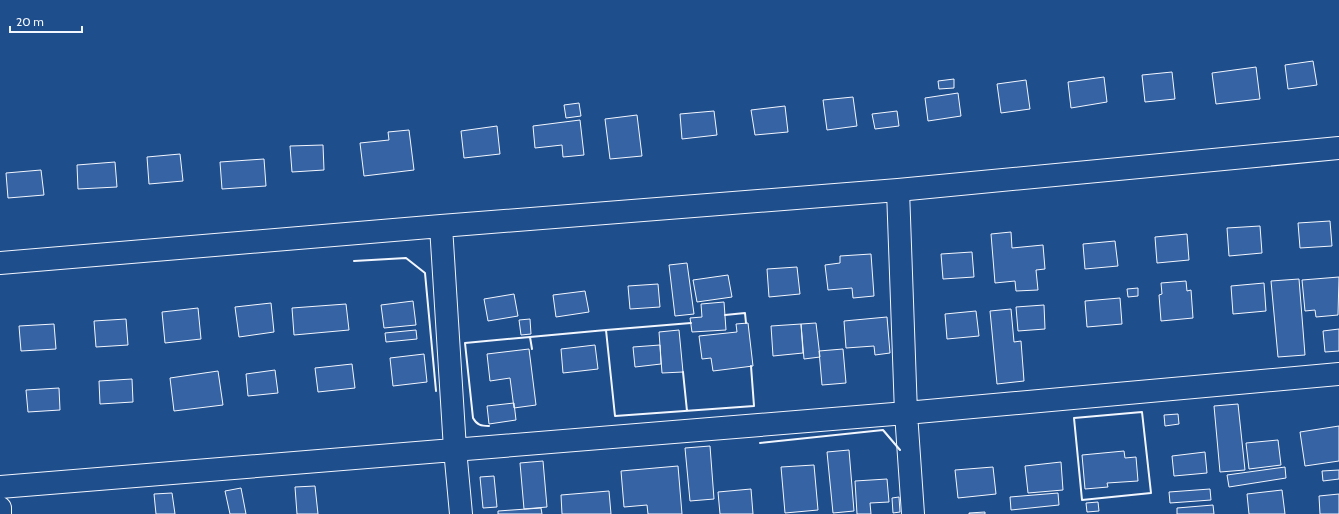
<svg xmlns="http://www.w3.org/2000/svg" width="1339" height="514" viewBox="0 0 1339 514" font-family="Cabin,sans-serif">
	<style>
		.building { fill: #3563a3; stroke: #f2f6ff }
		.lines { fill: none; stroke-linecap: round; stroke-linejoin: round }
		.minor-casing { stroke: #f2f6ff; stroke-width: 24 }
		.minor { stroke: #1f4e8c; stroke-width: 22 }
		.wall { stroke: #f2f6ff; stroke-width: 2 }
	</style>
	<rect width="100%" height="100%" fill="#1f4e8c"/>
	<!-- building -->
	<path class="building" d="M1313 61 1317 85 1288 89 1285 65Z
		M1256 67 1260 99 1216 104 1212 73Z
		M1172 72 1175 99 1145 102 1142 75Z
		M1104 77 1107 102 1071 108 1068 82Z
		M954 79V88L939 89 938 81Z
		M1026 80 1030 109 1001 113 997 84Z
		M958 93 961 116 928 121 925 98Z
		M853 97 857 126 827 130 823 100Z
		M579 103 581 116 566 118 564 105Z
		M785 106 788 132 755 135 751 110Z
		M714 111 717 135 682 139 680 114Z
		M897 111 899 126 875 129 872 114Z
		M637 115 642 156 610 159 605 119Z
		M580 120 584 155 563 157 562 145 535 148 533 126Z
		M497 126 500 154 464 158 461 131Z
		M409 130 414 170 364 176 360 143 389 140 388 132Z
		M323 145 324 170 292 172 290 146Z
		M180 154 183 181 149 184 147 157Z
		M264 159 266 186 222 189 220 162Z
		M115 162 117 187 78 189 77 165Z
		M41 170 44 195 8 198 6 173Z
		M1330 221 1332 246 1300 248 1298 223Z
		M1260 226 1262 253 1229 256 1227 228Z
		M1011 232 1012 248 1043 245 1045 269 1036 270 1038 290 1016 291 1015 281 995 283 991 234Z
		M1187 234 1189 260 1157 263 1155 237Z
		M1115 241 1118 266 1085 269 1083 244Z
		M972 252 974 277 943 279 941 254Z
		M871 254 874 296 853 298 852 288 828 290 825 265 840 263V256Z
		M687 263 694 314 675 316 669 265Z
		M797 267 800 294 769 297 767 269Z
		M728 275 732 297 697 302 693 280Z
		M1339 277 1338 315 1316 317 1315 310 1305 311 1302 280Z
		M1299 279 1305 355 1278 357 1271 281Z
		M1186 281 1187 291 1191 290 1193 318 1161 321 1159 295 1162 294 1161 283Z
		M1264 283 1266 311 1233 314 1231 286Z
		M658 284 660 307 630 309 628 286Z
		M1138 288V296L1128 297 1127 289Z
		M585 291 589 312 556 317 553 295Z
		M514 294 518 316 488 321 484 299Z
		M1120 298 1122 324 1087 327 1085 301Z
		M413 301 416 325 384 328 381 305Z
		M724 302 726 330 692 332 690 318 702 317 701 304Z
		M271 303 274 332 239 337 235 307Z
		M346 304 349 330 294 335 292 308Z
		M1044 305 1045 329 1018 331 1016 307Z
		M198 308 201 339 165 343 162 312Z
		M1011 309 1014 342 1021 341 1024 381 997 384 990 311Z
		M976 311 979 336 947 339 945 314Z
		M887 317 890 353 875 355 874 346 846 348 844 321Z
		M126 319 128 345 96 347 94 321Z
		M530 319 531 334 521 335 519 320Z
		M748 323 753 366 713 371 711 358 702 359 699 336 737 332 736 324Z
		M816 323 820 357 804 359 801 324Z
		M54 324 56 349 21 351 19 326Z
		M801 324 803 353 773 356 771 326Z
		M1339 329V351L1325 352 1323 331Z
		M416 330 417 339 386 342 385 333Z
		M679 330 683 372 662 373 659 332Z
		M595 345 598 369 563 373 561 349Z
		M660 345 661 364 635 367 633 347Z
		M529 349 536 405 514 408 510 378 490 381 487 354Z
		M843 349 846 383 822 385 819 351Z
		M424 354 427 382 393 386 390 358Z
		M352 364 355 388 318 392 315 368Z
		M275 370 278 393 248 396 246 374Z
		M218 371 223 405 174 411 170 378Z
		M132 379 133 402 100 404 99 381Z
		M59 388 60 410 28 412 26 390Z
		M514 403 516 420 489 424 487 406Z
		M1238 404 1245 470 1220 472 1214 406Z
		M1178 414 1179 424 1165 426 1164 415Z
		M1339 426V461L1305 466 1300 432Z
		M1278 440 1281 465 1249 469 1246 443Z
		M710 446 714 499 690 501 685 448Z
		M849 450 854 511 833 513 827 452Z
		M1124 451 1125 458 1136 457 1138 481 1107 483 1108 487 1085 489 1082 455Z
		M1205 452 1207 473 1174 476 1172 456Z
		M543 461 547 507 524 509 520 463Z
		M1061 462 1063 490 1028 493 1025 466Z
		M814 465 818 510 785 513 781 467Z
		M678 466 682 514H648L647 505 624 507 621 471Z
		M993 467 996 494 958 498 955 470Z
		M1285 467 1286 478 1229 487 1227 475Z
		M1339 470V479L1323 481 1322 471Z
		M494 476 497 507 483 508 480 477Z
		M887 479 889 502 870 503 871 514H857L855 481Z
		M315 486 318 514H297L295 487Z
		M241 488 246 514H230L225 491Z
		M751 489 753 514H720L718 492Z
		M1210 489 1211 500 1170 503 1169 492Z
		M1282 490 1285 514H1249L1247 494Z
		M609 491 611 514H562L561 495Z
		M172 493 175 514H156L154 494Z
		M1058 493 1059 505 1011 510 1010 497Z
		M1339 494V514H1320L1319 496Z
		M899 497 900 512 893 513 892 498Z
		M1098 502 1099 511 1087 512 1086 503Z
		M1213 505 1214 514H1177V508Z
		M541 508 542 514H498V511Z
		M985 512V514H969V513Z"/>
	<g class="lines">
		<defs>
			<path id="minor" d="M898 190 906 413 913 514
				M441 226 455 449 461 514
				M0 263 441 226 898 190 1339 148
				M0 487 906 413 1339 374
				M0 508V514"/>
		</defs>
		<!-- minor casing -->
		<use href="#minor" class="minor-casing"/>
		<!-- minor -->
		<use href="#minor" class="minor"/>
		<!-- wall -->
		<path class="wall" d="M354 261 406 258 425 273 436 391
			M725 315 745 313 746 323
			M691 323 606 330 615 416 754 406 751 366
			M530 337 606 330
			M683 372 687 411
			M1142 412 1151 493 1082 500 1074 418Z
			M489 426C481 426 477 425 473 418L465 343 530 337 532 349
			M760 443 883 430 900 450"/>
	</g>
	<!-- scale -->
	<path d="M10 26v6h72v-6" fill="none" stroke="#f2f6ff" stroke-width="2"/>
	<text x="16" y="26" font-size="12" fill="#f2f6ff" stroke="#1f4e8c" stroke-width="3" paint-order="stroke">20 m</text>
</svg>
